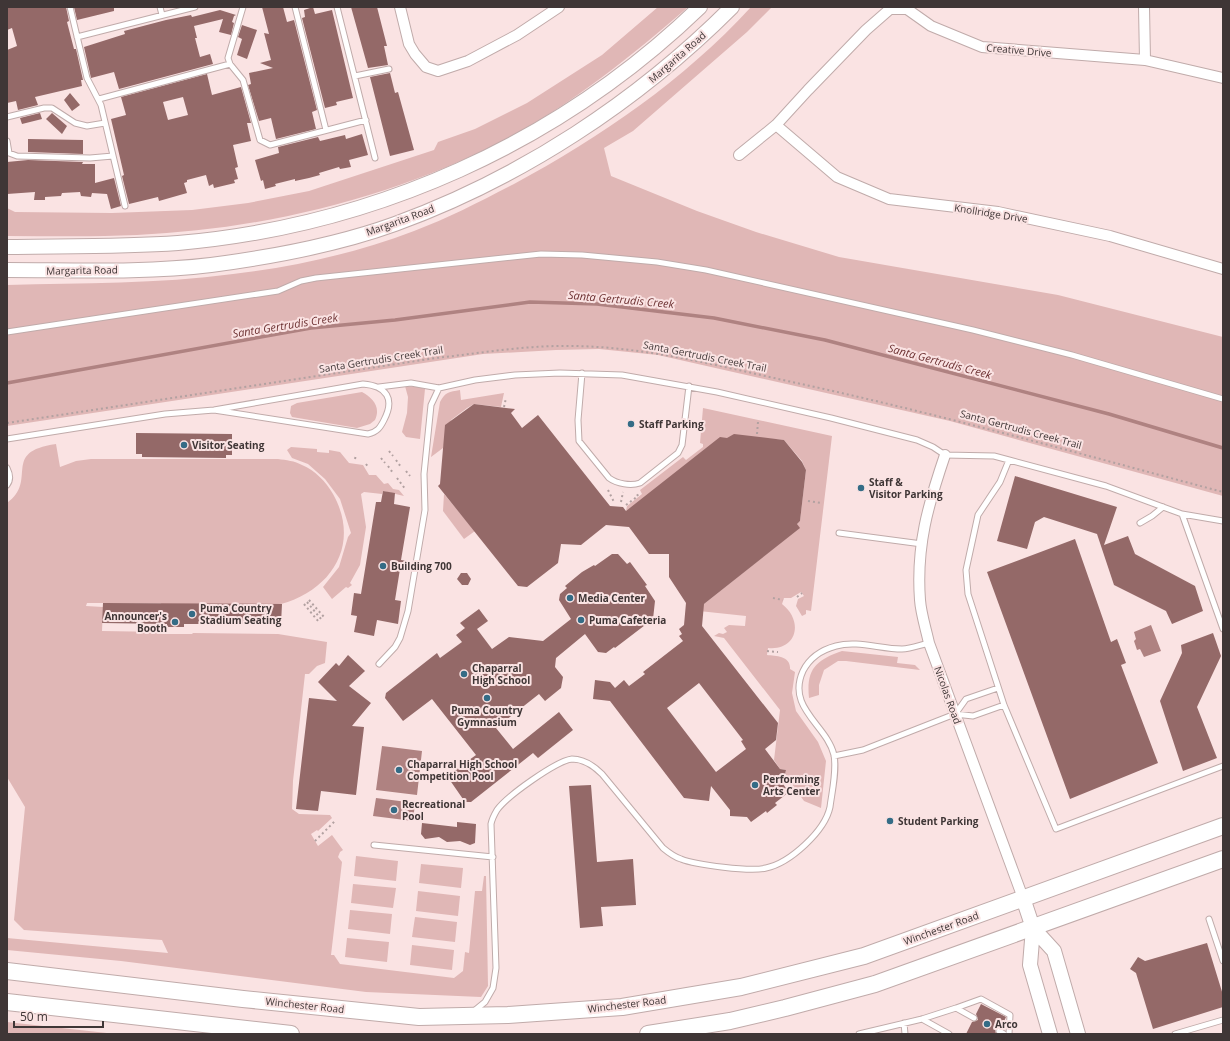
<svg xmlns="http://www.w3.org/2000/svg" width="1230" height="1041" viewBox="0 0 1230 1041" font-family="'Open Sans',sans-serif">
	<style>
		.green { fill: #e0b7b6 }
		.water { fill: #af8281 }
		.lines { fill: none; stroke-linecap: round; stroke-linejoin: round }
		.stream { stroke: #af8281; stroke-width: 3.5 }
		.building { fill: #946968; fill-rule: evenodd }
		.service-casing { stroke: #c0abaa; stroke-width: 7 }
		.minor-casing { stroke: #c0abaa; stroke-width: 12 }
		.secondary-casing { stroke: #c0abaa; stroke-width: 16 }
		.primary-casing { stroke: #c0abaa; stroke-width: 18 }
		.path { stroke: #b2a1a1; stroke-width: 2; stroke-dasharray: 2 3; stroke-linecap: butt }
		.service { stroke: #fff; stroke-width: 5 }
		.minor { stroke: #fff; stroke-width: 10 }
		.secondary { stroke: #fff; stroke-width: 14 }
		.primary { stroke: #fff; stroke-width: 16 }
		.poi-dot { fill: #346c86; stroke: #fae3e3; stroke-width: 1.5 }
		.labels { text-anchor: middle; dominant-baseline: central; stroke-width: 4; stroke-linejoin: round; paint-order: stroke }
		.street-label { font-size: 10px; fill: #3f3636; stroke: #fae3e3 }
		.poi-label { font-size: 10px; font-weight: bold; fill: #3f3636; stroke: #fae3e3; text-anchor: start }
		.water-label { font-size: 11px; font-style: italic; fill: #6c3031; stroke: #fae3e3 }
	</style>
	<rect width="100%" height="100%" fill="#fae3e3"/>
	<!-- green -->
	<path class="green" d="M658 7H688C633 55 572 104 508 138 394 198 265 229 137 235 94 237 50 236 7 236V208L15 212 112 213 192 210 248 203 309 191 434 150 438 142 475 129 527 103 602 55Z
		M751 7H772L747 32 633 131 604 148 611 176 697 211 756 232 839 257 1058 295 1223 337V496L950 421 658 355 599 349 556 350 483 354 7 426V285C83 283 158 284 233 274 294 267 356 253 414 231 449 218 481 201 514 184 601 137 684 80 751 7Z
		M405 386 419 387 425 389 420 439 406 437 402 432 407 413 408 397Z
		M460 390 461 400 504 393 501 407 474 404 467 408 451 420 443 448 431 457 440 402C445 392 449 392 460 390Z
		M362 392C373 398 381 407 375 420L370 424 357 428 292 417 290 413 291 406 297 403Z
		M703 408 832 436 811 611 806 610V614L802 616 796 606 798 599 804 596 801 592 791 598H784L782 604C804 621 797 651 768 648L767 655C776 656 791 656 790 669L795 672 792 693 796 711 818 742 826 761 821 808 804 801 785 775 786 770 780 769 774 760 780 710 724 638 714 636 719 633 723 634 727 632 724 628 729 625 745 626 746 616 699 611V608L799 528 797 524 800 521 806 470 802 461 784 440 760 438 626 511 627 506 642 494 640 490 683 457 686 460 703 447V444L700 443Z
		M56 444 60 467 76 461 91 459H278C286 460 295 461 302 465 315 470 326 482 333 494 361 544 332 590 281 604L162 608 161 603H87L86 606 103 607 102 631 162 632V634H192L193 633 278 634 327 642 325 663 317 666 309 674H305L293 781 292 809 299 814 330 815 332 818 318 831 317 830 311 834 318 846 332 835 343 850 340 852 338 857 342 862 331 955H334L340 964 454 978 463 971 465 952 469 953 475 891H482L484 876H486L488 986 481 997 366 992 121 961 7 950V938L168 953 162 940 24 930 14 920 25 807 7 777V503C39 480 0 452 56 444Z
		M291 447 317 449V452L329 453V450L340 452 349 463 363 465 369 475H376L384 484 388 483 393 489 399 490 404 496 383 491 382 494 364 492 361 494 366 527 360 565 350 583 352 585 348 588 346 587 332 599 323 587 339 567 348 537 351 533 340 499 325 479 308 464 292 458 287 450Z
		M444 494 475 531 464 539 443 511Z
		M842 651 898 657 897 663 915 665 920 670 846 661H838L824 670 819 685V695L809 698C806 669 816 660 842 651Z
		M356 856 398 861 396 881 354 876Z
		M421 864 463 868 461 888 419 883Z
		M353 884 396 888 393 908 351 903Z
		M418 891 460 896 458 916 416 911Z
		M350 910 392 914 390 934 348 929Z
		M415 917 457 922 455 942 412 937Z
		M347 938 389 942 387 962 345 957Z
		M412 945 454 950 452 970 410 965Z
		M7 1022 116 1034H7Z"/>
	<!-- water -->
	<path class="water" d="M1151 625 1161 651 1144 657 1140 649 1137 650 1134 641 1136 639 1134 632Z
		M382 746 422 751 417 795 376 790Z
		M376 798 415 803 413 821 373 816Z"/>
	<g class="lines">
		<!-- stream -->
		<path class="stream" d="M7 383 311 328 395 320 530 302 597 304 714 318 825 340 1109 414 1223 448"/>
	</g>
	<!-- building -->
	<path class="building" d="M7 7H66L69 21 67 22 74 49H76L83 80H81L82 86 35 97 38 105 18 110 16 101 7 103V50L17 46 12 28 7 30Z
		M74 7H114V11L77 20Z
		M262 7H283L287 22 294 20 317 110 312 112 316 129 276 139 271 118 259 121 248 85 251 84 249 73 273 68 260 63 271 60 264 33 269 34Z
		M313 7 315 14 332 10 353 98 336 102 337 105 325 108 302 18 305 17 304 10Z
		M351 7H377L387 46H384L388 65 368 68Z
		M220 10 236 15 234 16 232 22 234 23 231 35 219 32 223 19 194 26 197 38H195L200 57 210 54 213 64 119 89 114 72 91 78 84 47 125 34 124 31 166 20 191 15 192 17Z
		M242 25 257 30 247 59 237 55 242 39 238 37Z
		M390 73 395 93 398 92 414 150 390 156 370 77Z
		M207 74 212 95 241 87 251 123H247L251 141 233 145 238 167 235 168 238 179 234 180 235 183 214 188 213 184 209 186 206 175 187 180V182L184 183 187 193 159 201 158 197 129 204 122 176 124 175 111 119 126 115 121 97ZM183 97 188 115 168 120 163 102Z
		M70 93 80 105 72 111 64 100Z
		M40 113 42 119 22 124 20 118Z
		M52 113 67 126 62 134 46 119Z
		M362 134 368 155 349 160 351 167 340 169 339 167 319 173 320 175 309 178 295 181V179L275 184 276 186 265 189 263 180 261 181 255 160 279 153 278 147 318 137 320 141 345 135 346 139Z
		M28 139 83 140V154L28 152Z
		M28 160 83 162 82 164H95V183L114 178 121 206 111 209 107 194 92 193 91 197 81 196 80 192 62 193 61 196 45 197V200H34L35 192 7 194V162Z
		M474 404 515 409 511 413 522 428 538 415 610 506 623 507 626 511 720 437 727 438 734 434 784 440 802 462 806 470 800 521 797 524 800 528 704 604 702 626 778 723 776 740 765 749 780 769 786 770 783 784 789 792 775 803 777 805 767 813 766 811 751 822 747 817 730 816V810L711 786 709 801 684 798 610 701 593 699 595 680 610 682 615 688 624 680 629 686 645 674 643 672 683 641 679 636 682 634 679 629 684 625 686 603 669 577V554H649L629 527 606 525 581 545 561 544 558 563 527 587 518 586 438 486 440 484 445 425ZM699 683 743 740 741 741 746 749 716 772 667 708Z
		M136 433 232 434V455H226V458L142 457V454H136Z
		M1015 476 1117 507 1104 545 1128 536 1135 554 1195 586 1203 611 1172 624 1166 611 1114 585 1097 534 1044 517 1035 522 1027 549 997 541Z
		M383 491 395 493 394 504 410 507 401 560 408 561 406 570 400 569 395 600 401 601 398 624 377 620 374 636 354 632 357 616 351 615 354 593 361 594 376 502H381Z
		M1075 539 1111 642 1117 639 1126 663 1121 665 1158 763 1070 799 987 572Z
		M612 554H618L627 564 630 562 647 585 645 586 655 601 653 619 615 648 614 647 606 653 598 652 585 634 556 658 555 667 563 677 561 688 545 701 539 694 496 728 513 749 559 712 573 730 538 758 533 753 471 802H465L447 776 476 755 432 699 403 721 385 698 386 693 437 653 440 658 462 642 456 635 465 628 460 623 479 609 488 621 477 629 492 649 509 637 543 641 571 619 559 600 560 594 567 588 565 586 582 572 594 565 595 566Z
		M461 573H467L471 579 468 585H462L457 579Z
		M103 603 282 604 281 624H184V627H167V624L102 623Z
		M1213 633 1221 656 1197 707 1217 758 1183 771 1160 701 1182 653 1181 645Z
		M348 655 365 671 349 686 371 703 352 726 364 727 356 795 321 791 318 811 296 809 309 698 337 701 318 682 336 663 339 666Z
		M591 785 597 862 633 859 636 905 601 907 603 926 580 928 569 786Z
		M457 822 476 824 475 843 470 845 460 841 447 842 439 837 425 839 421 834 422 823 457 827Z
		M1207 943 1223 995V1007L1153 1029 1136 973 1130 969 1138 957 1145 961Z
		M981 1004 1006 1017 1001 1028 995 1029 996 1034H966L972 1022 978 1020 976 1014Z"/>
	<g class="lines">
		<defs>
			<path id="service" d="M70 7 87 78 101 105 125 206
				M160 7 162 15
				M243 7 228 58 230 64 243 80 260 140 270 145 366 120
				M295 7 326 130
				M337 7 375 158
				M77 37 195 7
				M355 76 389 69
				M99 99 230 64
				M7 117 44 108H52L75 123 87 126 105 123
				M7 141 9 153 17 156 90 158 113 156
				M7 332 278 291 301 281 316 278 541 254 582 255 657 262 706 270 973 330 1072 355 1223 399
				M582 373 578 420 579 441 609 478C617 484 631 486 640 483L678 453 682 445 689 386
				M379 387 411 383 439 388 475 380 515 375 560 373 622 375 717 392 831 418 917 440 933 447 945 455 994 456 1009 460
				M7 439 165 414 214 410 363 384C387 386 395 399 384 420 380 428 377 432 368 434L214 410
				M7 468C10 474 11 480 7 485
				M1182 514 1223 521
				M1140 523 1152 516 1163 507
				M839 533 922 544
				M1223 629 1182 514 1106 486 1009 460 1000 482 978 515 966 570 968 594 1004 705 1056 829 1223 766
				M379 664 395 647 400 638 408 611 425 510 424 474 431 405 439 388
				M956 713 966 699 998 688
				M834 756 863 750 955 714 973 716 1004 705
				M374 845 493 857
				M1209 919 1223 961
				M956 1008 981 999 1010 1015 1009 1034
				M474 1011 485 1002 493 988 496 968 491 824C492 819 494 815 497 810 507 796 556 761 572 759 584 759 594 766 602 774L663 848C669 853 674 857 681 859 696 865 751 872 766 868 790 863 825 831 830 807 832 791 837 771 834 755 827 725 786 708 803 671 810 657 821 650 836 646 857 640 880 649 902 649 911 649 920 645 929 643
				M922 1019 949 1034
				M904 1023 905 1034
				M999 1031 1004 1034
				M859 1034 922 1019 956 1008 974 1018
				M1175 1034 1223 1020"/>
			<path id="minor" d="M400 7 409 44 415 54 426 67 438 71 468 61 517 35 559 7
				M1144 7 1145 60
				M776 125 837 177 889 199 998 212 1110 236 1223 269
				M739 155 776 125 808 90 866 30 890 9H907L931 26 982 47 1145 60 1223 78
				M945 455C928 505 916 546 920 600 921 614 926 629 929 643L1023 898"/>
			<path id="secondary" d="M7 247C64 246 121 247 178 243 374 226 558 144 700 7
				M7 270C75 270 144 273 211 265 272 257 337 245 395 224 521 178 637 102 732 7
				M1023 898 1033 928 1030 965 1050 1034
				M1033 928 1054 951 1078 1034"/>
			<path id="primary" d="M7 971 243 999 419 1017 508 1015 622 1007 741 987 864 956 1223 826
				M7 1002 291 1034
				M648 1034 730 1021 785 1008 875 984 1223 859"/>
		</defs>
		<!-- service casing -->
		<use href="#service" class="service-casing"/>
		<!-- minor casing -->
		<use href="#minor" class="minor-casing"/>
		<!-- secondary casing -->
		<use href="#secondary" class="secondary-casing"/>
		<!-- primary casing -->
		<use href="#primary" class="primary-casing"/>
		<!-- path -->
		<path class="path" d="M504 407 506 398
			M7 423 436 358C481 353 527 345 573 346 648 347 719 366 792 382 937 413 1080 454 1223 492
			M757 434 758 422
			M389 451 393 456
			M381 458 385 463
			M355 459 356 455
			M396 460 401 467
			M366 464 369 468
			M388 466 393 473
			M406 471 410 476
			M397 478 406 490
			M608 490 614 502
			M808 501 821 503
			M621 502 623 492
			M626 505 638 496 637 494
			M797 597 802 593
			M773 598 783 600
			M309 600 324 617
			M307 602 321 619
			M304 604 318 621
			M767 651 778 652
			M315 841 335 821"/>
		<!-- service -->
		<use href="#service" class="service"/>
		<!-- minor -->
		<use href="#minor" class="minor"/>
		<!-- secondary -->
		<use href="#secondary" class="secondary"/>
		<!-- primary -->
		<use href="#primary" class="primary"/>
	</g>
	<!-- markers -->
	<g class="poi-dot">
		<circle cx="631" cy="424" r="4"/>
		<circle cx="184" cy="445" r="4"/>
		<circle cx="861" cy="488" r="4"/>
		<circle cx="383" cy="566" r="4"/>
		<circle cx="570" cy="598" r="4"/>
		<circle cx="192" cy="614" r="4"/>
		<circle cx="581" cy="620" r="4"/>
		<circle cx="175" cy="622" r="4"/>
		<circle cx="464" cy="674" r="4"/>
		<circle cx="487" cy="698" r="4"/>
		<circle cx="399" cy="770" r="4"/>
		<circle cx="755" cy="785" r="4"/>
		<circle cx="394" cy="810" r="4"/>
		<circle cx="890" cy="821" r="4"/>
		<circle cx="987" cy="1024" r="4"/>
	</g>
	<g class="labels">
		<!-- street labels -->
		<g class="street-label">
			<text transform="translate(1019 50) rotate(5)">Creative Drive</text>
			<text transform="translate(677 57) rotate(-41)">Margarita Road</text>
			<text transform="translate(991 213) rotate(9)">Knollridge Drive</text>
			<text transform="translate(400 220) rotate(-20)">Margarita Road</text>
			<text transform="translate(82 270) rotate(-1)">Margarita Road</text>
			<text transform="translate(705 356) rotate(11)">Santa Gertrudis Creek Trail</text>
			<text transform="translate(381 359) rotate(-9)">Santa Gertrudis Creek Trail</text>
			<text transform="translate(1021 429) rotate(15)">Santa Gertrudis Creek Trail</text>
			<text transform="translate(948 695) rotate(70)">Nicolas Road</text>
			<text transform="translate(941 928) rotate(-20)">Winchester Road</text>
			<text transform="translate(627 1004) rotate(-7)">Winchester Road</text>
			<text transform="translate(305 1005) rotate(6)">Winchester Road</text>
		</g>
		<!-- poi labels -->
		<g class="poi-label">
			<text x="639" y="424">Staff Parking</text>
			<text x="192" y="445">Visitor Seating</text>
			<text x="869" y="482">Staff &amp;<tspan x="869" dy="12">Visitor Parking</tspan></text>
			<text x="391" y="566">Building 700</text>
			<text x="578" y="598">Media Center</text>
			<text x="200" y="608">Puma Country<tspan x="200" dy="12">Stadium Seating</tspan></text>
			<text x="167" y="616" text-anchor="end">Announcer's<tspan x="167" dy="12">Booth</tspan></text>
			<text x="589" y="620">Puma Cafeteria</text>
			<text x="472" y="668">Chaparral<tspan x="472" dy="12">High School</tspan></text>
			<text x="487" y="710" text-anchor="middle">Puma Country<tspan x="487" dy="12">Gymnasium</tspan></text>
			<text x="407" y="764">Chaparral High School<tspan x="407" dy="12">Competition Pool</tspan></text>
			<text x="763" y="779">Performing<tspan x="763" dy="12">Arts Center</tspan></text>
			<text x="402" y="804">Recreational<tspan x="402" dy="12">Pool</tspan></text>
			<text x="898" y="821">Student Parking</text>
			<text x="995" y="1024">Arco</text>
		</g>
		<!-- water labels -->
		<g class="water-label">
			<text transform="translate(621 299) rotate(5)">Santa Gertrudis Creek</text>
			<text transform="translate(285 325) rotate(-9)">Santa Gertrudis Creek</text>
			<text transform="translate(940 361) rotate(15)">Santa Gertrudis Creek</text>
		</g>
	</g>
	<!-- border -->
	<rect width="1230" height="1041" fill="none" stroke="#3f3636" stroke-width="16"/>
	<!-- scale -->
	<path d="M14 1021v6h89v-6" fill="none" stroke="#3f3636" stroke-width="2"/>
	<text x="20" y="1021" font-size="12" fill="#3f3636" stroke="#fae3e3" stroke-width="3" paint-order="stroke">50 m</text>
</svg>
